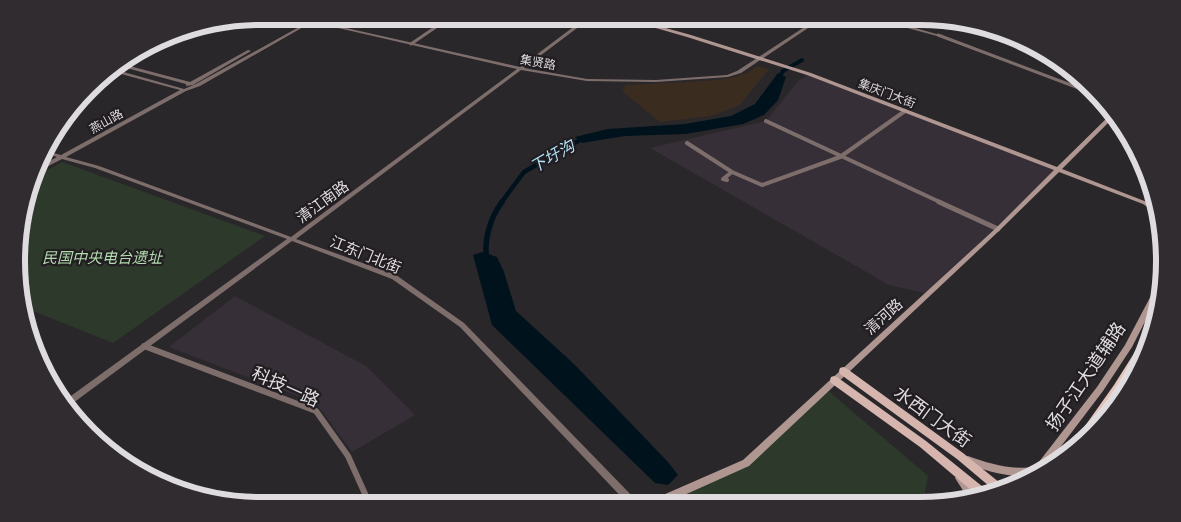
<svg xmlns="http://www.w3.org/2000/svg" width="1181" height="522" viewBox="0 0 1181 522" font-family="'Noto Serif','Noto Sans SC',serif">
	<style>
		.built { fill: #362f37 }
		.education { fill: #3b2c20 }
		.green { fill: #2c392b }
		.water { fill: #00121c }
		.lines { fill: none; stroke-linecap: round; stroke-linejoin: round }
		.canal-far2 { stroke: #00121c; stroke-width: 4 }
		.canal-far1 { stroke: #00121c; stroke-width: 4.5 }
		.canal { stroke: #00121c; stroke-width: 5.5 }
		.trunk-tunnel { stroke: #454246; stroke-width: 9; stroke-dasharray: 9 5; stroke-linecap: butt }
		.minor-far3 { stroke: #7e6e6b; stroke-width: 3 }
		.minor-far2 { stroke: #7e6e6b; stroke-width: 4 }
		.minor-far1 { stroke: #7e6e6b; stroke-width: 5 }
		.minor { stroke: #7e6e6b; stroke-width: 6 }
		.tertiary { fill: #7e6e6b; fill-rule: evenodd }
		.secondary { fill: #af9690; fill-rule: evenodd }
		.primary { fill: #d5b5ad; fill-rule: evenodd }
		.trunk { fill: #e6c3ba; fill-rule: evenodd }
		.labels { text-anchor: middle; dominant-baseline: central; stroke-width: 4.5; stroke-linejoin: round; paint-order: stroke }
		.far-street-label { font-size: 12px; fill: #dfdcdf; stroke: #211d21 }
		.street-label { font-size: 15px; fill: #dfdcdf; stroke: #211d21 }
		.park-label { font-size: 15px; font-style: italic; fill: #b1dbad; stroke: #211d21 }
		.water-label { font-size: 16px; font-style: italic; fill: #b1e3fa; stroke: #211d21 }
		.near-street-label { font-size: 18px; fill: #dfdcdf; stroke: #211d21 }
		.rim { fill: none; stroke: #dfdcdf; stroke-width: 6 }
	</style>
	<rect width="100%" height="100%" fill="#2a272b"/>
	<!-- built -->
	<path class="built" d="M809 74 1056 169 929 294 889 285 650 148 766 121 798 81Z
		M235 296 366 366 415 415 352 452 316 403 169 347Z"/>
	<!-- education -->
	<path class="education" d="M757 66 769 69 740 105 712 116 660 122 622 91 626 85 705 81 731 78 749 72Z"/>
	<!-- green -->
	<path class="green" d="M62 162 265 236 113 343 23 307 18 293 21 214 34 178Z
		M825 388 928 476 924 497 930 504H668L746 463Z"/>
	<!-- water -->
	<path class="water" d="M778 73 786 77 778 100 764 115 743 124 686 134 625 136 582 143 575 137 608 129 685 124 731 116 755 104Z
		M482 252 497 257 504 272 516 311 574 364 668 462 678 475 668 485 655 483 492 325 473 255Z"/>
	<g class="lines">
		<!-- canal-far2 -->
		<path class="canal-far2" d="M778 80 783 71 802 60"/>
		<!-- canal-far1 -->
		<path class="canal-far1" d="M501 203 524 172 585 137"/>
		<!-- canal -->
		<path class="canal" d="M487 259C483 241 491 216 502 202"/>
		<!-- trunk-tunnel -->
		<path class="trunk-tunnel" d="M1075 450 1088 429"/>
		<!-- minor-far3 -->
		<path class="minor-far3" d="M938 35 1084 90
			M411 44 452 16"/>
		<!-- minor-far2 -->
		<path class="minor-far2" d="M1081 89 1094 94
			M766 121 942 203
			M687 143 732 172 762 185 840 157 905 111
			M727 180 723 179 732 172"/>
		<!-- minor-far1 -->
		<path class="minor-far1" d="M939 202 998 229"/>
		<!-- minor -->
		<path class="minor" d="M144 346 316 411 348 456 370 505"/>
		<!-- tertiary -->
		<path class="tertiary" d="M287 16H295L311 20 318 16H323L315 21 520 67 588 16H593L524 68 587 79 656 80 727 75 737 71 806 26H808V28L741 73 728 77 656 82 587 81 521 70 296 239 396 275 464 323 638 502 639 505H629L460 327 392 279 292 241 69 406 64 401 287 239 95 168 62 159 37 172 38 167 57 157 44 153 45 151 61 155 180 90 110 71 113 69 184 89 196 84 308 22ZM312 22 517 69 291 237 99 166 66 157 186 91 200 86Z
			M870 16H873L940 35 937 36 870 18Z
			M248 50 251 51 193 85 186 86V84L119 66 122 64 190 82Z"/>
		<!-- secondary -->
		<path class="secondary" d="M614 16H622L691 35 811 73 1057 167 1110 115 1113 118 1062 169 1147 202 1154 206 1155 211 1152 210 1143 204 1059 172 1000 230 749 466 662 505H645L647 502 743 460 996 228 1054 170 807 75 687 37Z
			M1159 285 1157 298 1132 347 1103 391 1043 470 1028 480 1027 478 1028 476C1006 477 986 471 965 463L963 460 965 457 968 456C990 464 1011 470 1035 467L1097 387 1125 345 1155 288Z
			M960 474C968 477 972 489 975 497L967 499 964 492 955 478 957 475Z"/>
		<!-- primary -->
		<path class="primary" d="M843 367 846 368 963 453 1005 487 995 491 957 459 840 374 839 371 840 368Z
			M834 376 837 377 926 441 988 491 989 493 978 496 920 447 831 383 830 380 831 377Z
			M164 477 198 492 199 495 182 493 160 480Z"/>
		<!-- trunk -->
		<path class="trunk" d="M1153 327 1152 339 1120 391 1091 432 1088 433 1085 432 1083 429 1085 426 1114 385 1150 328Z"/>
	</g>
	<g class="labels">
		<!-- far-street labels -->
		<g class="far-street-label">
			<text transform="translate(538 62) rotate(10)">集贤路</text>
			<text transform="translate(887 93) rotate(21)">集庆门大街</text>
			<text transform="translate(106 121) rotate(-29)">燕山路</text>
		</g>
		<!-- street labels -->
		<g class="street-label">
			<text transform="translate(322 201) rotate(-36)">清江南路</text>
			<text transform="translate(366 254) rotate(22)">江东门北街</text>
			<text transform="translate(883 316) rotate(-42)">清河路</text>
		</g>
		<!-- park labels -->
		<g class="park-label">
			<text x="102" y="257">民国中央电台遗址</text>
		</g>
		<!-- water labels -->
		<g class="water-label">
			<text transform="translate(552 156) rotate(-30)">下圩沟</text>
		</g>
		<!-- near-street labels -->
		<g class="near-street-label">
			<text transform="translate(1085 376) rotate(-56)">扬子江大道辅路</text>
			<text transform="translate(286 386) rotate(24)">科技一路</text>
			<text transform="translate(933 416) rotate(36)">水西门大街</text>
		</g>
	</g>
	<!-- crop -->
	<path d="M0 0H1181V522H0ZM261 25H920A236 236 0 0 1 1156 261V261A236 236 0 0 1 920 497H261A236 236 0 0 1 25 261V261A236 236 0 0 1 261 25Z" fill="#302c30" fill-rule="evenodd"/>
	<path class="rim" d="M261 25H920A236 236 0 0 1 1156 261V261A236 236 0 0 1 920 497H261A236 236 0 0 1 25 261V261A236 236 0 0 1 261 25Z"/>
</svg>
